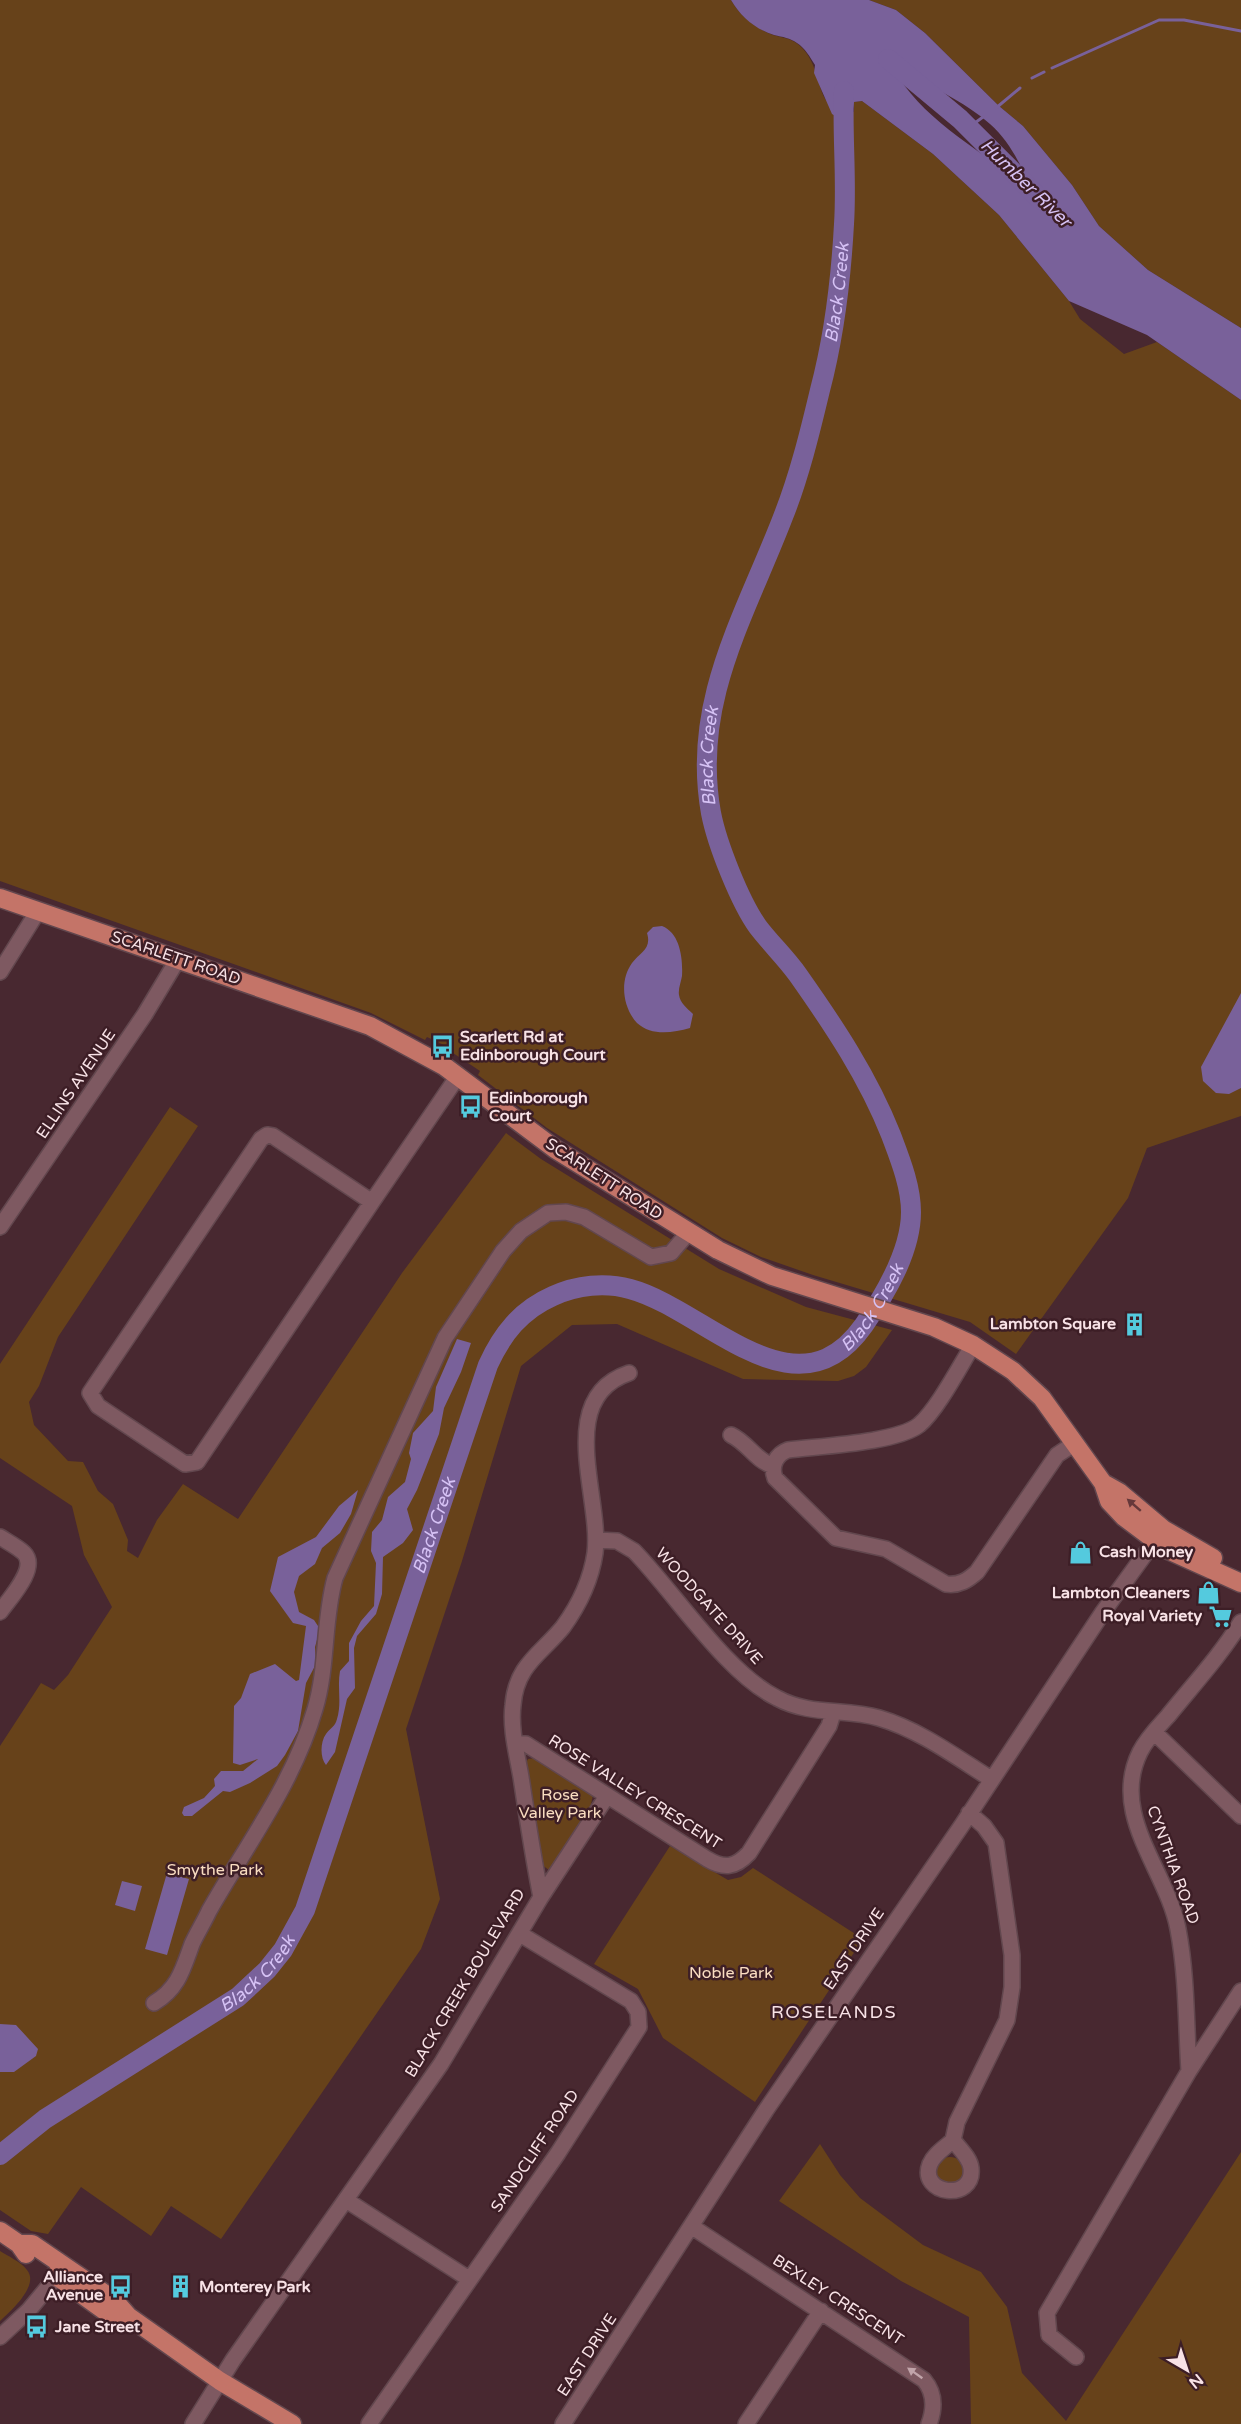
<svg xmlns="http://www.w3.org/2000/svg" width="1241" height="2424" viewBox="0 0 1241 2424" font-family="'Varela Round',sans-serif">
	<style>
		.green { fill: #67421a }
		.water { fill: #79619a; fill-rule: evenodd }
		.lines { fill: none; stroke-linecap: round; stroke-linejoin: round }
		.stream { stroke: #79619a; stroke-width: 3 }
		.river { stroke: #79619a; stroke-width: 20 }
		.minor-casing { stroke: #62474e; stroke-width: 18 }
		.major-casing { stroke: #62474e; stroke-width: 21 }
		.minor { stroke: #7e5961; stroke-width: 15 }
		.major { stroke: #c47468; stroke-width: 18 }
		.oneway { fill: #66383a }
		.oneway2 { fill: #c1a4aa }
		.labels { text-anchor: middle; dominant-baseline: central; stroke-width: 5; stroke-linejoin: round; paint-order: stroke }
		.street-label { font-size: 16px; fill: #f8e2e6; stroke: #3d1e26 }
		.poi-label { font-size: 16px; font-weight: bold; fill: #f8e2e6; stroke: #3d1e26; text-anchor: start }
		.park-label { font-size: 16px; fill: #faddc1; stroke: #3d1e26 }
		.water-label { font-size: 18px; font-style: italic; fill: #d6c2f5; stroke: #3d1e26 }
		.neighbourhood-label { font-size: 18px; letter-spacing: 1.5px; fill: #f8e2e6; stroke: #3d1e26 }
	</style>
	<rect width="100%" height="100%" fill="#482830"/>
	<!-- green -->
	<path class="green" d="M0 0H731C740 16 755 28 773 35 783 38 791 38 799 45 820 62 817 97 831 105 838 109 847 110 854 112V102L862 101 933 154 999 215 1069 301 1080 319 1124 354 1157 342 1241 400V1116L1147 1148 1128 1198 1016 1354 970 1322 813 1275 761 1257 722 1238 547 1128 478 1075 480 1071 447 1049 448 1047 427 1037 425 1040 371 1013 0 881Z
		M869 0H1241V328L1148 270 1099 226 1072 185 1023 126 999 106 925 33 896 10Z
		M170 1107 198 1126 58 1337 39 1386 29 1402 34 1425 68 1461 83 1462 98 1491 113 1504 128 1540 127 1551 138 1558 157 1520 183 1484 238 1519 402 1273 506 1133 541 1159 719 1269 806 1307 892 1330 866 1367 854 1376 838 1381 743 1379 617 1324 572 1325 521 1366 462 1561 406 1729 440 1899 421 1949 221 2239 171 2206 151 2236 81 2187 48 2234 31 2231 0 2210V1746L41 1683 54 1690 68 1675 112 1607 84 1555 72 1506 0 1458V1364Z
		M535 1758 593 1795 590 1809 549 1870 542 1865 525 1765 528 1759Z
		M670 1846 728 1880 741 1877 753 1868 863 1939 755 2102 663 2038 638 1989 594 1964Z
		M820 2144 840 2175 860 2198 923 2245 981 2272 1007 2307 1022 2373 1066 2421 1241 2152V2424H971L969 2317 901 2281 779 2201Z
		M936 2171a14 14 0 1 1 28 0a14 14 0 1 1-28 0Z
		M0 2251C8 2256 21 2262 27 2270 40 2285 10 2312 0 2321Z"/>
	<!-- water -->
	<path class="water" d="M731 0H869L896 10 925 33 999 106 1023 126 1072 185 1099 226 1148 270 1241 328V400L1147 335 1069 301 999 215 933 154 862 101 854 102 852 116 837 117 832 114 814 73 815 65C810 57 805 48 797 43 790 38 783 37 774 35 755 29 741 17 731 0ZM894 69C922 80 968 104 990 124 1008 140 1019 161 1028 182L1016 179C975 147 919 116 894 69Z
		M662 926C680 933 683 958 682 976 681 982 678 989 679 995 680 1003 687 1008 693 1014L690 1028C672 1033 651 1036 637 1023 623 1008 619 981 632 963 640 952 652 949 647 933L653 927Z
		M1241 993V1088L1229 1094 1216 1093 1203 1081 1201 1067Z
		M457 1339 471 1343 461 1372 444 1408 439 1434 417 1490 407 1509 413 1530 403 1543 383 1557 382 1594 376 1614 357 1636 354 1648 355 1688 347 1699 335 1752 326 1765C320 1758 320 1742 326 1734 330 1728 335 1727 337 1719 342 1703 337 1687 340 1671L349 1661V1643L361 1621 374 1606 376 1563 371 1551 372 1532 382 1520 388 1497 405 1482 411 1459 409 1453 413 1433 433 1411 436 1387Z
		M358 1490 351 1514 340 1533 322 1548 315 1564 299 1576 294 1592 299 1612 314 1620 320 1629 315 1647 316 1664 306 1683 298 1731 285 1755 277 1766 250 1783 230 1792 223 1791 192 1816H184L182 1813 184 1807 204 1798 215 1786 214 1779 221 1771H243L258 1759 240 1765 233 1763 234 1706 241 1698 250 1674 275 1664 296 1681 299 1680 306 1626 293 1623 270 1591 278 1557 316 1537 339 1506Z
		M167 1873 189 1879 167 1955 145 1949Z
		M122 1881 142 1886 135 1911 115 1905Z
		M0 2024 16 2025 38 2049 36 2056 14 2072H0Z"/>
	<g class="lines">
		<!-- stream -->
		<path class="stream" d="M1052 68 1159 20H1184L1241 31
			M1032 78 1044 72
			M996 108 1020 88
			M968 128 983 117"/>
		<!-- river -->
		<g class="river">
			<path d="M888 59 960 119 1041 200"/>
			<path id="s1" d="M0 2155 45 2119 238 1997 267 1970 283 1950 305 1910 488 1365C502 1334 521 1310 553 1296 577 1285 605 1282 630 1289 705 1309 796 1422 864 1325 886 1293 911 1251 911 1212 911 1186 900 1159 891 1135 868 1077 834 1026 798 975 786 958 771 944 758 927 740 902 717 844 711 813 691 702 745 616 783 517 799 477 810 432 820 390 834 337 841 279 844 224 847 179 842 135 844 91"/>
		</g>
		<defs>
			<path id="minor" d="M0 972 38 911
				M372 1202 197 1462 185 1464 98 1406 90 1393 94 1387 261 1139 267 1135 273 1136 372 1202 458 1076
				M0 1227 145 1014 178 959
				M973 1345C960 1366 937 1410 919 1425 896 1443 819 1446 788 1450 777 1454 770 1465 775 1478L836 1538 886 1549 946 1584C959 1586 968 1580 977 1572L1057 1455 1075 1443
				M731 1435C748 1443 755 1460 773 1466
				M0 1537C8 1542 18 1547 24 1553 39 1568 9 1599 0 1612
				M596 1540 617 1541 634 1551C675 1593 726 1673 777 1698 810 1716 845 1708 879 1718 920 1730 956 1757 991 1779
				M1154 1732 1241 1816
				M515 1744H526L707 1859C724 1869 735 1868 749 1853L829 1726 833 1713
				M541 1897C533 1857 527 1817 521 1777 517 1754 510 1728 513 1705 516 1665 541 1654 563 1627 579 1605 591 1580 595 1553 602 1498 554 1398 629 1373
				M154 2003C178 1989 183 1969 192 1944 197 1933 204 1922 209 1911 247 1844 293 1784 315 1709 328 1666 323 1621 335 1578L445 1338 503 1251 521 1231 548 1213 566 1212 584 1217 651 1257 671 1253 688 1233
				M1189 2071C1186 2024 1187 1976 1178 1929 1167 1870 1109 1815 1140 1752 1147 1738 1158 1727 1168 1716 1193 1685 1220 1656 1241 1622
				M953 2140 957 2122 1007 2020 1012 1987V1955L996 1843 984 1826 969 1813
				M953 2140C959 2148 970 2158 971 2168 975 2202 918 2195 930 2164 934 2154 946 2147 953 2140Z
				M346 2200 469 2279
				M691 2226 924 2380C935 2393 935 2408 929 2424
				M0 2337 29 2310 63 2269
				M1076 2357 1049 2335 1047 2313 1189 2071 1241 1991
				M193 2424 233 2360 441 2064 541 1897 607 1796
				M369 2424 558 2153 639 2027 638 2012 631 2001 520 1934
				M563 2424 766 2110 962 1825 1103 1612 1161 1532
				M746 2424 821 2311"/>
			<path id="major" d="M0 898 370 1026 444 1066 555 1149 718 1250 772 1276 934 1327 973 1345 1013 1371 1042 1398 1103 1483 1109 1501 1124 1517 1168 1550 1241 1583
				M1103 1483 1119 1492 1163 1529 1213 1558
				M0 2231 19 2244 26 2254
				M19 2244H32L114 2300 128 2316 220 2381 292 2424
				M55 2275 109 2314 128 2316"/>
		</defs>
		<!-- minor casing -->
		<use href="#minor" class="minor-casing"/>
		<!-- major casing -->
		<use href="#major" class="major-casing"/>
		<!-- minor -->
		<use href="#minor" class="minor"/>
		<!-- major -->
		<use href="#major" class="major"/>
	</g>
	<!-- one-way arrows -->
	<defs><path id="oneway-solid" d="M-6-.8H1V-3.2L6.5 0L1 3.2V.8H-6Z" transform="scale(1.5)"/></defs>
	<use class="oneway" href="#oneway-solid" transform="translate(1134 1505) rotate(-139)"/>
	<use class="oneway2" href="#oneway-solid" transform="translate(915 2373) rotate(-145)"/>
	<!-- icons -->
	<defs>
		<symbol id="bus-bare" viewBox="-9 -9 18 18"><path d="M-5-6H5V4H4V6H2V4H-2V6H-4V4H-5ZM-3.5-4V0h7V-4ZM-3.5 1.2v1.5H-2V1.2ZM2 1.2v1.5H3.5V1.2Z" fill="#54cade" stroke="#3d1e26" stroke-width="2.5" paint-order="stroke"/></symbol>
		<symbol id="building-bare" viewBox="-9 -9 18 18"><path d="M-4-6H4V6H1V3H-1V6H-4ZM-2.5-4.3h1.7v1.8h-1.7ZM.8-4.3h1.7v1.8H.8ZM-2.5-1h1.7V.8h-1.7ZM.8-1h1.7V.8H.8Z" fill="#54cade" stroke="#3d1e26" stroke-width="2.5" paint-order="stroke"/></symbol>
		<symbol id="shop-bare" viewBox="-9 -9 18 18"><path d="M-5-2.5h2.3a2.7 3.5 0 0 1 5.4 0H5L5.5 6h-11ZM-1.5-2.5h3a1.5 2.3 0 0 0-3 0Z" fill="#54cade" stroke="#3d1e26" stroke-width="2.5" paint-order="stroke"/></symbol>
		<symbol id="supermarket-bare" viewBox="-9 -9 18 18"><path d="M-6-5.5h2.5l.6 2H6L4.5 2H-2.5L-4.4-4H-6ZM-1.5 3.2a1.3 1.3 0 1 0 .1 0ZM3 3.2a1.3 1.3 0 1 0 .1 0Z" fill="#54cade" stroke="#3d1e26" stroke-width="2.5" paint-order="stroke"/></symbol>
	</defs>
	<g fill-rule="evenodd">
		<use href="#bus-bare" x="426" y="1030" width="33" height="33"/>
		<use href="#bus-bare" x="454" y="1090" width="33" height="33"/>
		<use href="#building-bare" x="1118" y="1308" width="33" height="33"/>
		<use href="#shop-bare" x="1064" y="1536" width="33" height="33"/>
		<use href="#shop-bare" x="1192" y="1576" width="33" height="33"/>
		<use href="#supermarket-bare" x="1204" y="1600" width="33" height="33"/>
		<use href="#bus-bare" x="104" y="2270" width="33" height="33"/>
		<use href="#building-bare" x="164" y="2270" width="33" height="33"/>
		<use href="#bus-bare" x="20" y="2310" width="33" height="33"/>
	</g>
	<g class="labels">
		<!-- street labels -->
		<g class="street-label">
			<text transform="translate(176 958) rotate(19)">SCARLETT ROAD</text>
			<text transform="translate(76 1084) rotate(-56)">ELLINS AVENUE</text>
			<text transform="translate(604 1179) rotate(33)">SCARLETT ROAD</text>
			<text transform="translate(709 1606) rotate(48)">WOODGATE DRIVE</text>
			<text transform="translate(635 1792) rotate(32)">ROSE VALLEY CRESCENT</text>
			<text transform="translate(1173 1865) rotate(70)">CYNTHIA ROAD</text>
			<text transform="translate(854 1949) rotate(-56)">EAST DRIVE</text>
			<text transform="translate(465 1983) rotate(-59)">BLACK CREEK BOULEVARD</text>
			<text transform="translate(535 2151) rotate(-56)">SANDCLIFF ROAD</text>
			<text transform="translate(838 2300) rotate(33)">BEXLEY CRESCENT</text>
			<text transform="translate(587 2355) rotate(-57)">EAST DRIVE</text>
		</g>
		<!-- poi labels -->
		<g class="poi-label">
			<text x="460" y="1037">Scarlett Rd at<tspan x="460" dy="18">Edinborough Court</tspan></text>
			<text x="489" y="1098">Edinborough<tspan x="489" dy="18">Court</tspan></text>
			<text x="1116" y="1324" text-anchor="end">Lambton Square</text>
			<text x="1099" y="1552">Cash Money</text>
			<text x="1190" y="1593" text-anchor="end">Lambton Cleaners</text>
			<text x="1202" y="1616" text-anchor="end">Royal Variety</text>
			<text x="103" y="2277" text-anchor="end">Alliance<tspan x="103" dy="18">Avenue</tspan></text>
			<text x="199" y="2287">Monterey Park</text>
			<text x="55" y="2327">Jane Street</text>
		</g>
		<!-- park labels -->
		<g class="park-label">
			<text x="560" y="1795">Rose<tspan x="560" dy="18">Valley Park</tspan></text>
			<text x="215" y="1870">Smythe Park</text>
			<text x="731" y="1973">Noble Park</text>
		</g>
		<!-- water labels -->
		<g class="water-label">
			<text transform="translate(1026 183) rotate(44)">Humber River</text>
			<text stroke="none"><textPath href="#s1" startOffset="2530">Black Creek</textPath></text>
			<text stroke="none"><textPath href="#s1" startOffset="2046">Black Creek</textPath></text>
			<text stroke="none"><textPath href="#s1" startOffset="1432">Black Creek</textPath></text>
			<text stroke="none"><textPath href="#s1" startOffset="802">Black Creek</textPath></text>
			<text stroke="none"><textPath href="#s1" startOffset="316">Black Creek</textPath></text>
		</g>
		<!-- neighbourhood labels -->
		<g class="neighbourhood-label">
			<text x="834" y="2012">ROSELANDS</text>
		</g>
	</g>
	<!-- north arrow -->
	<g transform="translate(1187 2370) rotate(141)" stroke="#3d1e26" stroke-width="4.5" paint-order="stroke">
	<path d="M0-4.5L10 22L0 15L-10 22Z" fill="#f8e2e6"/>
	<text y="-9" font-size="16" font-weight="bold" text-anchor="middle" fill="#f8e2e6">N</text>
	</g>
</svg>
